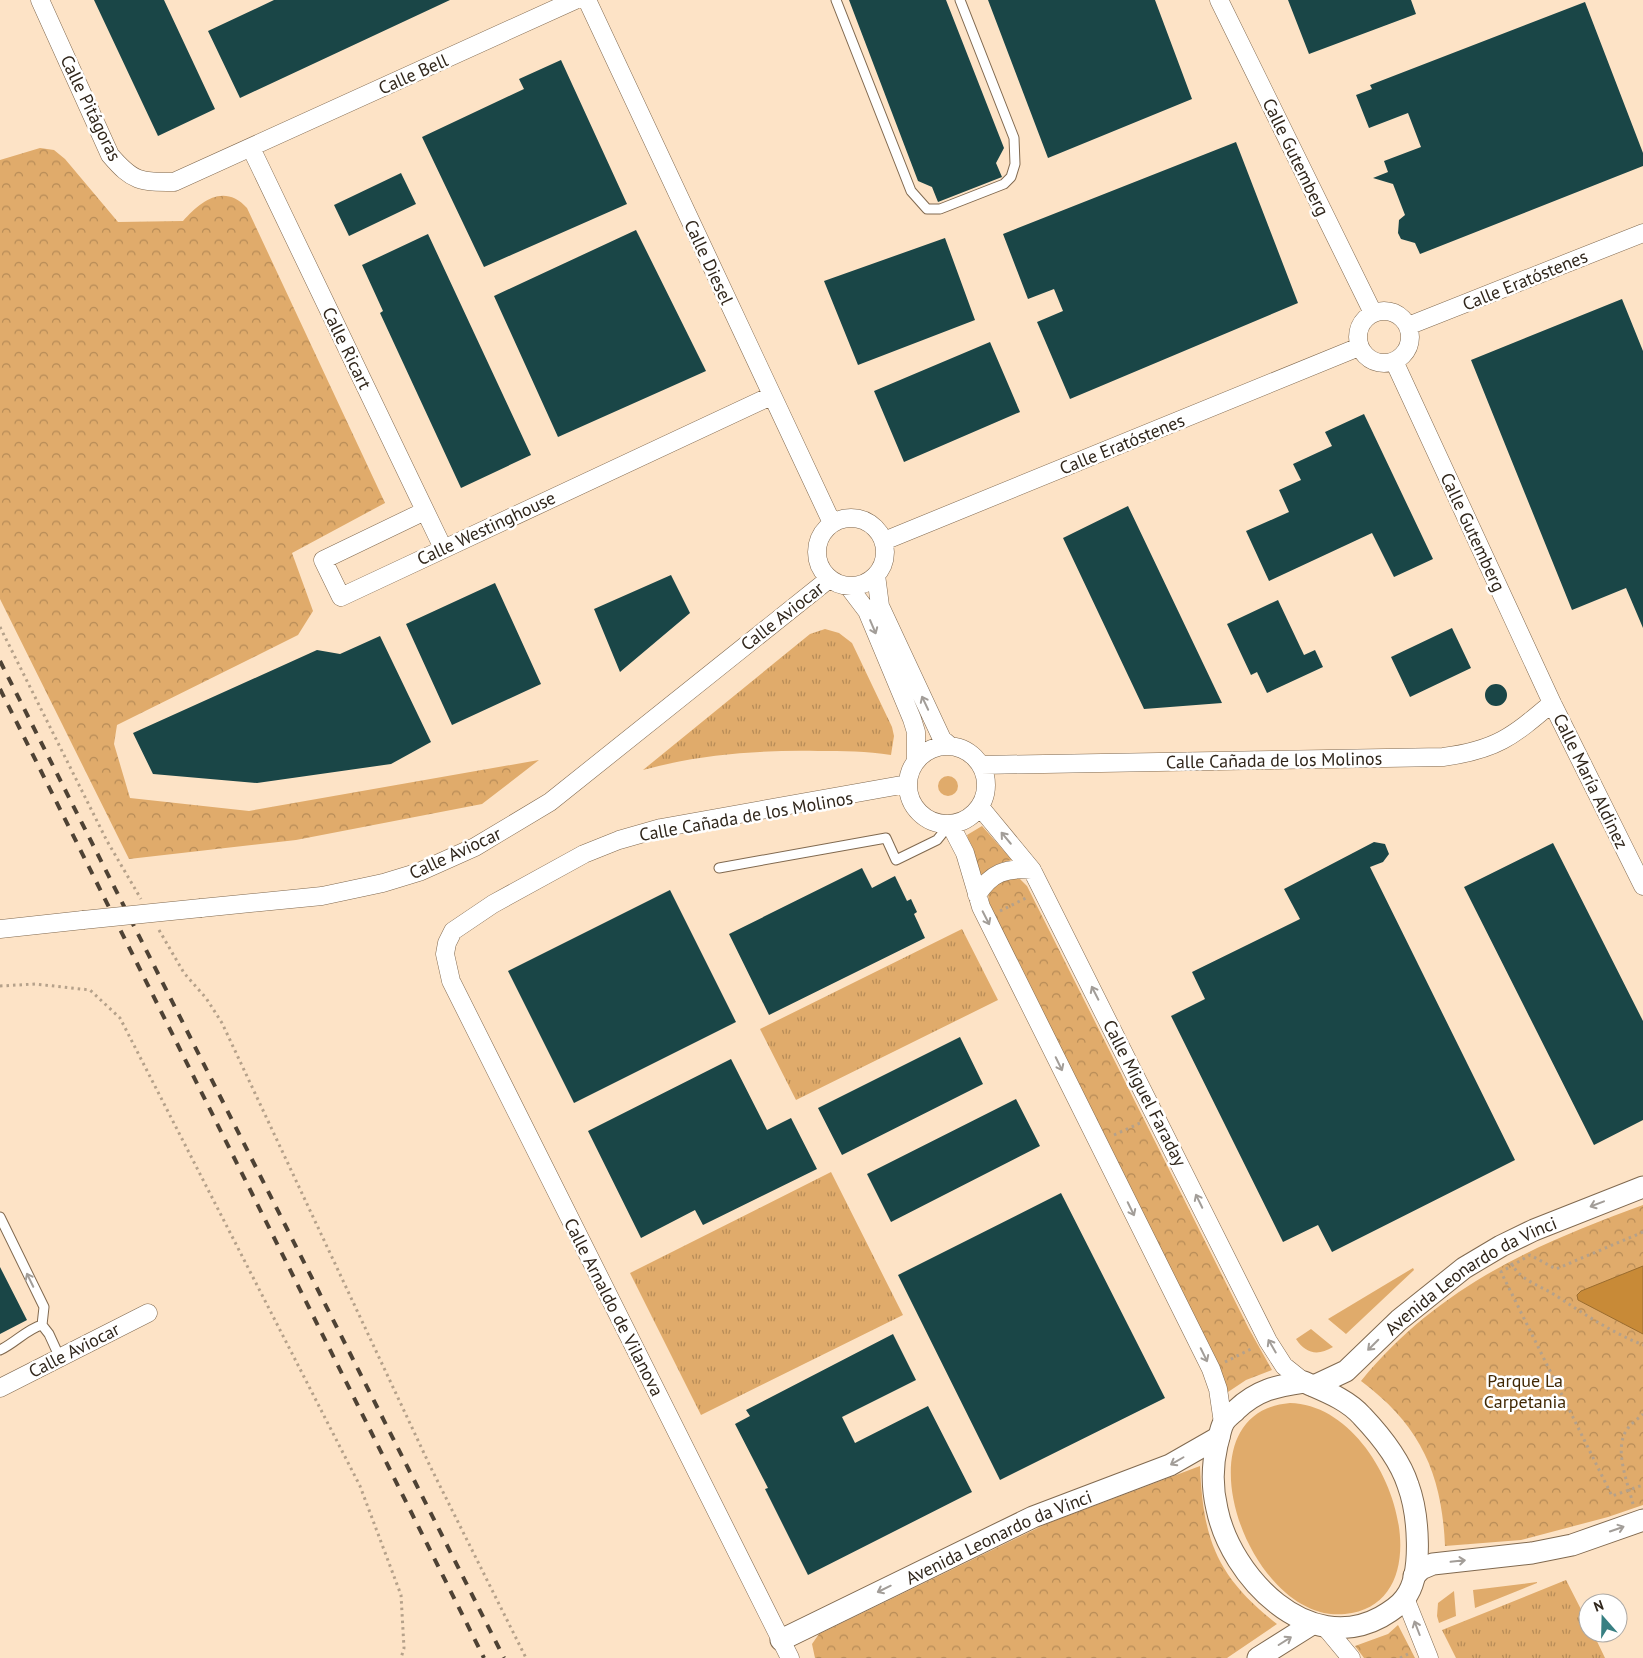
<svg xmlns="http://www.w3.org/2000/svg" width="1643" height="1658" viewBox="0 0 1643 1658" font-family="'PT Sans',sans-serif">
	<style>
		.grass { fill: url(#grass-tufts) }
		.park { fill: url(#park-crowns) }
		.garden { fill: #e0ab6b }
		.water { fill: #c88a37; stroke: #9a6c2f }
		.building { fill: #1a4647 }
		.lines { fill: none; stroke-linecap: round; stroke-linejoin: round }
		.service-casing { stroke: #80694f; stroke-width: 11 }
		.minor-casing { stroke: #80694f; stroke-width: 19 }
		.tertiary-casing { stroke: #80694f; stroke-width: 23 }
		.path { stroke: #b5a18a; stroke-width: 3; stroke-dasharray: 2.5 4; stroke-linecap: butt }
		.service { stroke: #fff; stroke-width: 9 }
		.minor { stroke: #fff; stroke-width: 18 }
		.tertiary { stroke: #fff; stroke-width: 21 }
		.rail { stroke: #4e4234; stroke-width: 4; stroke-dasharray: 9 9; stroke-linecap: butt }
		.minor-bridge-casing { stroke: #80694f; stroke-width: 19; stroke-linecap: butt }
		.minor-bridge { stroke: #fff; stroke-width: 18 }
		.oneway { stroke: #a29d98 }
		.labels { text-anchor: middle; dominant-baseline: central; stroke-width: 5; stroke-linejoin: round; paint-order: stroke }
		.street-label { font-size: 18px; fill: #30261b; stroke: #fff }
		.park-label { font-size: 18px; fill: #412804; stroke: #fff }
	</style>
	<defs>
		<pattern id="grass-tufts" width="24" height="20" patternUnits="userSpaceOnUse" patternTransform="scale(1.25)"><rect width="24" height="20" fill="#e0ab6b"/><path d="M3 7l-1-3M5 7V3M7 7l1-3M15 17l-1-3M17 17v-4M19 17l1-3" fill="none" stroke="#b68b57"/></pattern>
		<pattern id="park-crowns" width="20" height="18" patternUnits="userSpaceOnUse" patternTransform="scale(1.25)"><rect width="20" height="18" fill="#e0ab6b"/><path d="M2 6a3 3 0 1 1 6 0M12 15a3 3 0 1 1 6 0" fill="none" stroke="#b68b57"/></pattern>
	</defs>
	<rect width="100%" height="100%" fill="#fde3c6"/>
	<!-- grass -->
	<path class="grass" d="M825 629 839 633 852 643 892 727 894 736 891 755C867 751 843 751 818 751 758 750 701 754 643 770L810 634Z
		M962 929 998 1000 796 1100 760 1029Z
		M831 1172 903 1315 701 1415 630 1273Z
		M1566 1580 1588 1623V1633H1593L1605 1658H1456L1442 1630Z"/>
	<!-- park -->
	<path class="park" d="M40 148 54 150 65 159 118 222 183 221C201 201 224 183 247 208L385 503 292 553 313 611 298 635 117 725 114 744 130 798 249 811 539 760 482 804 296 840 129 859 0 599V160Z
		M982 826 1012 860C998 863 989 867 979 878L967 835Z
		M1009 879H1020L1027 886 1249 1329 1272 1370 1246 1380 1228 1392 1216 1360 990 908 988 894 996 884Z
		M1643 1205V1505L1608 1517 1521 1540 1445 1546C1442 1473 1420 1425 1361 1381 1437 1288 1533 1245 1643 1205Z
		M1200 1466C1203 1540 1217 1577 1277 1624L1227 1658H815L812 1644 819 1634 1046 1524Z
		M1398 1625 1415 1658H1364L1355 1646 1388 1634Z"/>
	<!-- garden -->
	<path class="garden" d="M938 786a10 10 0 1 1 20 0a10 10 0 1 1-20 0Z
		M1413 1268 1414 1270 1346 1334 1328 1319Z
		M1311 1329 1333 1347C1318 1356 1306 1354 1296 1339Z
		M1290 1403C1389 1405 1451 1604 1345 1614 1248 1624 1174 1413 1290 1403Z
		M1537 1582V1583L1475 1608 1473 1590Z
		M1454 1591 1456 1616 1439 1623 1437 1616 1438 1603Z"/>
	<!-- water -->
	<path class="water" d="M1643 1266V1334L1578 1300 1577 1295 1581 1291Z"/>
	<!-- building -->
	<path class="building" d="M94 0H164L215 109 158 136Z
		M274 0H450L240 98 208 31Z
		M849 0H946L1004 148 996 163 1002 177 938 202 932 187 918 181Z
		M988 0H1155L1192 99 1048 158Z
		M1288 0H1411L1416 14 1309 54Z
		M1585 2 1643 153V166L1420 254 1415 243 1401 239 1398 233 1399 220 1405 215 1393 184 1373 178 1388 172 1384 161 1421 147 1408 113 1369 128 1356 95 1372 89 1370 85Z
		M561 60 627 204 484 267 422 137 524 89 519 79Z
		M1236 142 1298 303 1070 399 1037 322 1063 311 1054 289 1028 299 1003 234Z
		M401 173 416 204 349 236 334 205Z
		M636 230 706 371 558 437 494 296Z
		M428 234 531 455 461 488 380 313 383 311 362 265Z
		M945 238 975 320 858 365 824 281Z
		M1622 299 1643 351V628L1626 588 1572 610 1471 360Z
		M990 342 1020 412 904 462 874 391Z
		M1364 414 1433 559 1394 577 1372 533 1269 581 1246 531 1289 512 1279 490 1301 480 1293 464 1332 446 1325 432Z
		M1128 506 1222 703 1144 709 1063 538Z
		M671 575 690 613 620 672 594 609Z
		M495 583 541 684 452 725 406 624Z
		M1278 600 1304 655 1315 650 1323 667 1267 693 1257 672 1251 675 1227 624Z
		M1452 628 1471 668 1410 697 1391 657Z
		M380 636 431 742 391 764 257 783 153 774 133 733 317 650 340 654Z
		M1485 695a11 11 0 1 1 22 0a11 11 0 1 1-22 0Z
		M1374 842 1385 844 1389 854 1383 862 1370 867 1515 1160 1332 1252 1318 1225 1283 1242 1171 1016 1205 999 1192 972 1300 919 1284 889Z
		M1553 843 1643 1021V1120L1594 1145 1464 887Z
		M862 868 872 888 895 876 907 901 911 899 917 912 914 914 925 938 769 1015 729 934Z
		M670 890 736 1022 574 1103 508 971Z
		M960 1037 983 1084 842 1155 818 1108Z
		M731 1059 767 1130 791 1118 817 1169 703 1225 695 1210 641 1238 588 1131Z
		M1016 1099 1040 1146 891 1222 867 1174Z
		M1061 1193 1165 1398 1000 1480 898 1275Z
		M0 1267 27 1320 0 1334Z
		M893 1334 916 1380 842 1417 855 1443 928 1406 972 1492 808 1575 765 1489 768 1488 735 1424 750 1416 746 1410Z"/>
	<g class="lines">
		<defs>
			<path id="service" d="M836 0 911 191 927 209H940L1004 184 1011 177 1015 164 1014 138 960 0
				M719 868 886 838 896 860 937 840 950 824
				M0 1217 44 1307 42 1325 49 1334 60 1358
				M0 1350C15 1343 27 1329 42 1325"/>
			<path id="minor" d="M40 0 110 155C133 182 140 182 174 182L575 0
				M587 0 832 523
				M1219 0 1373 313
				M251 148 443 548
				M1358 337a26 26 0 1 1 52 0a26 26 0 1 1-52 0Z
				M1408 326 1643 233
				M1394 361 1552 703 1643 886
				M425 511 323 560 341 597 771 396
				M817 552a34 34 0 1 1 68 0a34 34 0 1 1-68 0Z
				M884 541 1359 347
				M876 575 880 606 942 739 949 745
				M848 586 867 611 912 719 916 732V759
				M908 785a39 39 0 1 1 78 0a39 39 0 1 1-78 0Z
				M981 765 1443 757C1496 750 1512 737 1552 703
				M980 807 1032 870 1268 1341 1284 1366 1304 1382
				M950 824 965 853 981 907 1211 1369 1218 1389 1223 1423
				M977 895C991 873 1006 867 1032 870
				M201 908 322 896 383 883 419 872 475 847 550 802 829 579
				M0 929 83 920
				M0 1388 148 1313
				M1405 1598 1429 1658
				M1326 1628 1351 1658
				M790 1658 451 981 445 954 447 943 453 931 493 904 584 854 619 840 661 828 907 784"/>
			<g id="tertiary">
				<path d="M1304 1382C1324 1391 1347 1399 1362 1416 1380 1435 1400 1460 1408 1485 1418 1512 1424 1574 1405 1598 1400 1605 1388 1613 1381 1617 1308 1657 1231 1577 1217 1509 1212 1488 1212 1466 1217 1445 1219 1439 1220 1430 1223 1424 1225 1419 1232 1414 1236 1410 1257 1390 1276 1386 1304 1382Z"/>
				<path id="s1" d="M1314 1386 1346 1371 1399 1320 1464 1268 1501 1246 1534 1230 1643 1187"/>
				<path d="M1414 1576 1421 1569 1433 1564 1532 1553 1572 1545 1643 1520"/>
				<path id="s2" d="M781 1640 1033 1517 1170 1465 1219 1437"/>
				<path d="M1258 1658 1312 1624"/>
			</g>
		</defs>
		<!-- service casing -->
		<use href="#service" class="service-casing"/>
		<!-- minor casing -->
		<use href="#minor" class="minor-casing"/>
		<!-- tertiary casing -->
		<use href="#tertiary" class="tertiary-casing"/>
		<!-- path -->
		<path class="path" d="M0 627 107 841 141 899
			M1000 911 1028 897
			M159 930 184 973 206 998 222 1023 430 1466 526 1658
			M0 986 35 984 90 990 120 1018 360 1486 401 1595 404 1648 401 1658
			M1114 1135 1140 1123
			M1643 1232 1556 1269 1530 1255 1501 1272 1612 1496 1643 1485
			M1511 1263C1521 1281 1539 1285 1555 1295 1584 1314 1611 1332 1643 1345
			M1225 1362 1253 1348
			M1633 1504C1628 1484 1614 1450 1626 1431 1630 1424 1638 1419 1643 1414
			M1400 1658 1408 1654"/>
		<!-- service -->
		<use href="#service" class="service"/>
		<!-- minor -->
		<use href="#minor" class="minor"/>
		<!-- tertiary -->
		<use href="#tertiary" class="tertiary"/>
		<!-- rail -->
		<path class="rail" d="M0 661 504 1658
			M0 689 484 1658"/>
		<defs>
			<path id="minor-bridge" d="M83 920 201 908"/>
		</defs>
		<!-- minor-bridge casing -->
		<use href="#minor-bridge" class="minor-bridge-casing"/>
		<!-- minor-bridge -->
		<use href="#minor-bridge" class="minor-bridge"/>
	</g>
	<!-- one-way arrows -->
	<defs><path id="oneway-shaft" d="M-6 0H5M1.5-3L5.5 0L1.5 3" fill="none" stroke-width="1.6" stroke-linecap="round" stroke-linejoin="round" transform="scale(1.25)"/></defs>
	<g class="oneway">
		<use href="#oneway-shaft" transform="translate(873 627) rotate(67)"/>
		<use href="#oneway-shaft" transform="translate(925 703) rotate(-115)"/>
		<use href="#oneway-shaft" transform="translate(1006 838) rotate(-130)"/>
		<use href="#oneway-shaft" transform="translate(986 918) rotate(63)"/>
		<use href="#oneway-shaft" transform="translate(1095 993) rotate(-117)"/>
		<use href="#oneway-shaft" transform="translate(1059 1064) rotate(64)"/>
		<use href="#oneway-shaft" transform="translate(1199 1201) rotate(-116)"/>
		<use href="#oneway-shaft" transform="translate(1597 1204) rotate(159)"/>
		<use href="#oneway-shaft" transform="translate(1131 1209) rotate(64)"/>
		<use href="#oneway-shaft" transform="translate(30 1280) rotate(-116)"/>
		<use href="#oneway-shaft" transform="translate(1373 1345) rotate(135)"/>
		<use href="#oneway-shaft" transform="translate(1272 1346) rotate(-120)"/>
		<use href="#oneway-shaft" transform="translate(1204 1355) rotate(64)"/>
		<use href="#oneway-shaft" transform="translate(1177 1461) rotate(150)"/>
		<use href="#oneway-shaft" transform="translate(1617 1529) rotate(-19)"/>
		<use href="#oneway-shaft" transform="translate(1458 1561) rotate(-6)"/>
		<use href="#oneway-shaft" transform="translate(884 1589) rotate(154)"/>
		<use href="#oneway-shaft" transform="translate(1417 1628) rotate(-111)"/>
		<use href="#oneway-shaft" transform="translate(1285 1641) rotate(-32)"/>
	</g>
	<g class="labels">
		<!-- street labels -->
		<g class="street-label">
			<text transform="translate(413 74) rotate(-24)">Calle Bell</text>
			<text transform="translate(91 108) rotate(64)">Calle Pitágoras</text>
			<text transform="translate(1296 157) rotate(64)">Calle Gutemberg</text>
			<text transform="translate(709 262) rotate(65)">Calle Diesel</text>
			<text transform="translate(1525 280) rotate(-22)">Calle Eratóstenes</text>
			<text transform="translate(347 348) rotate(64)">Calle Ricart</text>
			<text transform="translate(1122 444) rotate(-22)">Calle Eratóstenes</text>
			<text transform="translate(486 528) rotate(-25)">Calle Westinghouse</text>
			<text transform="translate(1473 532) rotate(65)">Calle Gutemberg</text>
			<text transform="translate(782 616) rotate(-38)">Calle Aviocar</text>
			<text transform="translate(1274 760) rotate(-1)">Calle Cañada de los Molinos</text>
			<text transform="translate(1591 781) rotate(64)">Calle María Aldinez</text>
			<text transform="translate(746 816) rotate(-10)">Calle Cañada de los Molinos</text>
			<text transform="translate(455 853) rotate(-25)">Calle Aviocar</text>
			<text transform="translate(1145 1093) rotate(63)">Calle Miguel Faraday</text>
			<text stroke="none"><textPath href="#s1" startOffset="194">Avenida Leonardo da Vinci</textPath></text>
			<text transform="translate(614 1307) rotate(63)">Calle Arnaldo de Vilanova</text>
			<text transform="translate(74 1350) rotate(-27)">Calle Aviocar</text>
			<text stroke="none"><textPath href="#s2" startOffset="241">Avenida Leonardo da Vinci</textPath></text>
		</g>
		<!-- park labels -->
		<g class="park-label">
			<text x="1525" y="1380">Parque La<tspan x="1525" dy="21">Carpetania</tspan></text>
		</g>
	</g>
	<!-- north arrow -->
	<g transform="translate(1603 1618) rotate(340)"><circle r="24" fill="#ffffff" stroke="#aca8a4"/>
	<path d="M0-4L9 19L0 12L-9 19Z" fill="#377f82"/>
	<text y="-8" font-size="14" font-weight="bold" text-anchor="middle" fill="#30261b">N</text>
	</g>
</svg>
